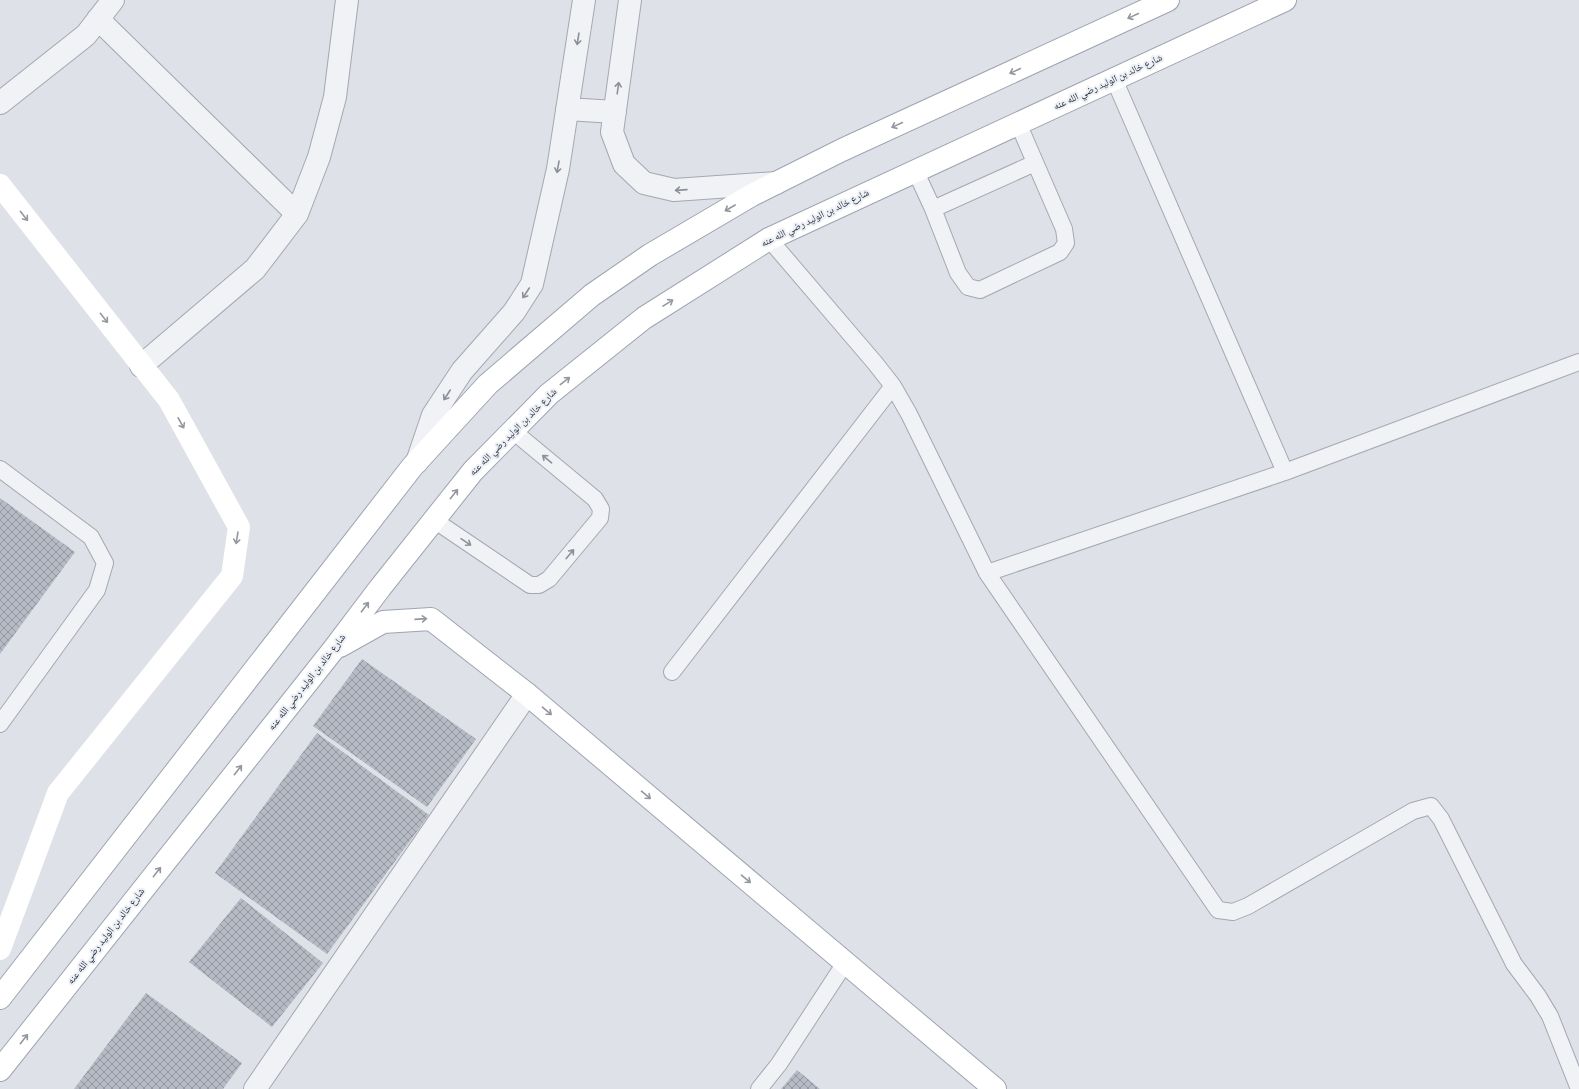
<svg xmlns="http://www.w3.org/2000/svg" width="1579" height="1089" viewBox="0 0 1579 1089" font-family="Signika,'Noto Naskh Arabic',sans-serif">
	<style>
		.building { fill: url(#building-cross-hatch) }
		.lines { fill: none; stroke-linecap: round; stroke-linejoin: round }
		.lane-casing { stroke: #a3a8b1; stroke-width: 18 }
		.street-casing { stroke: #a3a8b1; stroke-width: 24 }
		.primary-casing { stroke: #9da5b2; stroke-width: 24 }
		.lane { stroke: #f0f2f5; stroke-width: 16 }
		.street { stroke: #f0f2f5; stroke-width: 22 }
		.secondary { stroke: #fff; stroke-width: 22 }
		.primary { stroke: #fff; stroke-width: 22 }
		.oneway { stroke: #93979e }
		.oneway2 { stroke: #8c9099 }
		.labels { text-anchor: middle; dominant-baseline: central; stroke-width: 4; stroke-linejoin: round; paint-order: stroke }
		.street-label { font-size: 10px; fill: #272f3d; stroke: #edf0f5 }
	</style>
	<defs>
		<pattern id="building-cross-hatch" width="8" height="8" patternUnits="userSpaceOnUse"><rect width="8" height="8" fill="#b5bac4"/><path d="M0 0l8 8M0 8l8-8" fill="none" stroke="#9398a0"/></pattern>
	</defs>
	<rect width="100%" height="100%" fill="#dee1e7"/>
	<!-- building -->
	<path class="building" d="M0 498 75 552 0 654Z
		M362 659 476 739 427 807 313 726Z
		M317 733 429 815 327 954 215 873Z
		M241 898 323 963 272 1027 189 962Z
		M146 993 242 1063 223 1089H74Z
		M797 1070 820 1089H781Z"/>
	<g class="lines">
		<defs>
			<path id="lane" d="M1114 79 1285 472
				M915 170 933 209 958 273 968 287 980 290 1060 252 1066 243 1064 229 1018 123
				M933 209 1035 163
				M769 239 875 363 893 386 909 414 987 573 1218 910 1233 912 1248 906 1413 811 1431 806 1441 819 1514 964 1538 996 1550 1016 1579 1089
				M0 469 91 537 105 563 97 590 0 724
				M434 520 530 585H539L549 579 600 518 601 509 595 499 513 431
				M987 573 1285 472 1579 362
				M672 672 893 386
				M759 1089 779 1064 845 963"/>
			<path id="street" d="M630 0 612 132 624 164 644 183 674 190 776 183
				M98 19 297 214
				M0 103 86 35 113 0
				M567 109 615 112
				M141 366 255 269 297 214 319 157 335 97 347 0
				M417 462 433 415 462 371 514 312 532 284 558 169 584 0
				M255 1089 527 694"/>
			<path id="primary" d="M340 646 383 622 431 619 527 694 995 1089
				M0 998 412 467 488 384 592 295 650 255 752 195 842 150 1168 0
				M0 1070 333 650 380 588 473 471 549 394 644 318 769 239 1285 0"/>
		</defs>
		<!-- lane casing -->
		<use href="#lane" class="lane-casing"/>
		<!-- street casing -->
		<use href="#street" class="street-casing"/>
		<!-- primary casing -->
		<use href="#primary" class="primary-casing"/>
		<!-- lane -->
		<use href="#lane" class="lane"/>
		<!-- street -->
		<use href="#street" class="street"/>
		<!-- secondary -->
		<path class="secondary" d="M0 185 169 400 239 527 232 576 58 793 0 949"/>
		<!-- primary -->
		<use href="#primary" class="primary"/>
	</g>
	<!-- one-way arrows -->
	<defs><path id="oneway-shaft" d="M-6 0H5M1.5-3L5.5 0L1.5 3" fill="none" stroke-width="1.6" stroke-linecap="round" stroke-linejoin="round"/></defs>
	<g class="oneway">
		<use href="#oneway-shaft" transform="translate(1133 16) rotate(155)"/>
		<use href="#oneway-shaft" transform="translate(1015 71) rotate(155)"/>
		<use href="#oneway-shaft" transform="translate(897 125) rotate(155)"/>
		<use href="#oneway-shaft" transform="translate(730 208) rotate(150)"/>
		<use href="#oneway-shaft" transform="translate(24 216) rotate(52)"/>
		<use href="#oneway-shaft" transform="translate(668 303) rotate(-32)"/>
		<use href="#oneway-shaft" transform="translate(104 318) rotate(52)"/>
		<use href="#oneway-shaft" transform="translate(565 381) rotate(-38)"/>
		<use href="#oneway-shaft" transform="translate(181 423) rotate(61)"/>
		<use href="#oneway-shaft" transform="translate(454 494) rotate(-52)"/>
		<use href="#oneway-shaft" transform="translate(237 538) rotate(99)"/>
		<use href="#oneway-shaft" transform="translate(365 607) rotate(-53)"/>
		<use href="#oneway-shaft" transform="translate(421 619) rotate(-4)"/>
		<use href="#oneway-shaft" transform="translate(547 711) rotate(40)"/>
		<use href="#oneway-shaft" transform="translate(238 770) rotate(-52)"/>
		<use href="#oneway-shaft" transform="translate(646 795) rotate(40)"/>
		<use href="#oneway-shaft" transform="translate(157 872) rotate(-52)"/>
		<use href="#oneway-shaft" transform="translate(746 879) rotate(40)"/>
		<use href="#oneway-shaft" transform="translate(24 1039) rotate(-52)"/>
	</g>
	<g class="oneway2">
		<use href="#oneway-shaft" transform="translate(578 39) rotate(99)"/>
		<use href="#oneway-shaft" transform="translate(618 88) rotate(-82)"/>
		<use href="#oneway-shaft" transform="translate(558 167) rotate(100)"/>
		<use href="#oneway-shaft" transform="translate(681 190) rotate(176)"/>
		<use href="#oneway-shaft" transform="translate(526 293) rotate(123)"/>
		<use href="#oneway-shaft" transform="translate(447 395) rotate(123)"/>
		<use href="#oneway-shaft" transform="translate(547 459) rotate(-140)"/>
		<use href="#oneway-shaft" transform="translate(466 542) rotate(34)"/>
		<use href="#oneway-shaft" transform="translate(570 554) rotate(-50)"/>
	</g>
	<g class="labels">
		<!-- street labels -->
		<g class="street-label">
			<text transform="translate(1108 82) rotate(-25)">شارع خالد بن الوليد رضي الله عنه</text>
			<text transform="translate(815 218) rotate(-26)">شارع خالد بن الوليد رضي الله عنه</text>
			<text transform="translate(513 432) rotate(-45)">شارع خالد بن الوليد رضي الله عنه</text>
			<text transform="translate(307 682) rotate(-52)">شارع خالد بن الوليد رضي الله عنه</text>
			<text transform="translate(106 936) rotate(-52)">شارع خالد بن الوليد رضي الله عنه</text>
		</g>
	</g>
</svg>
